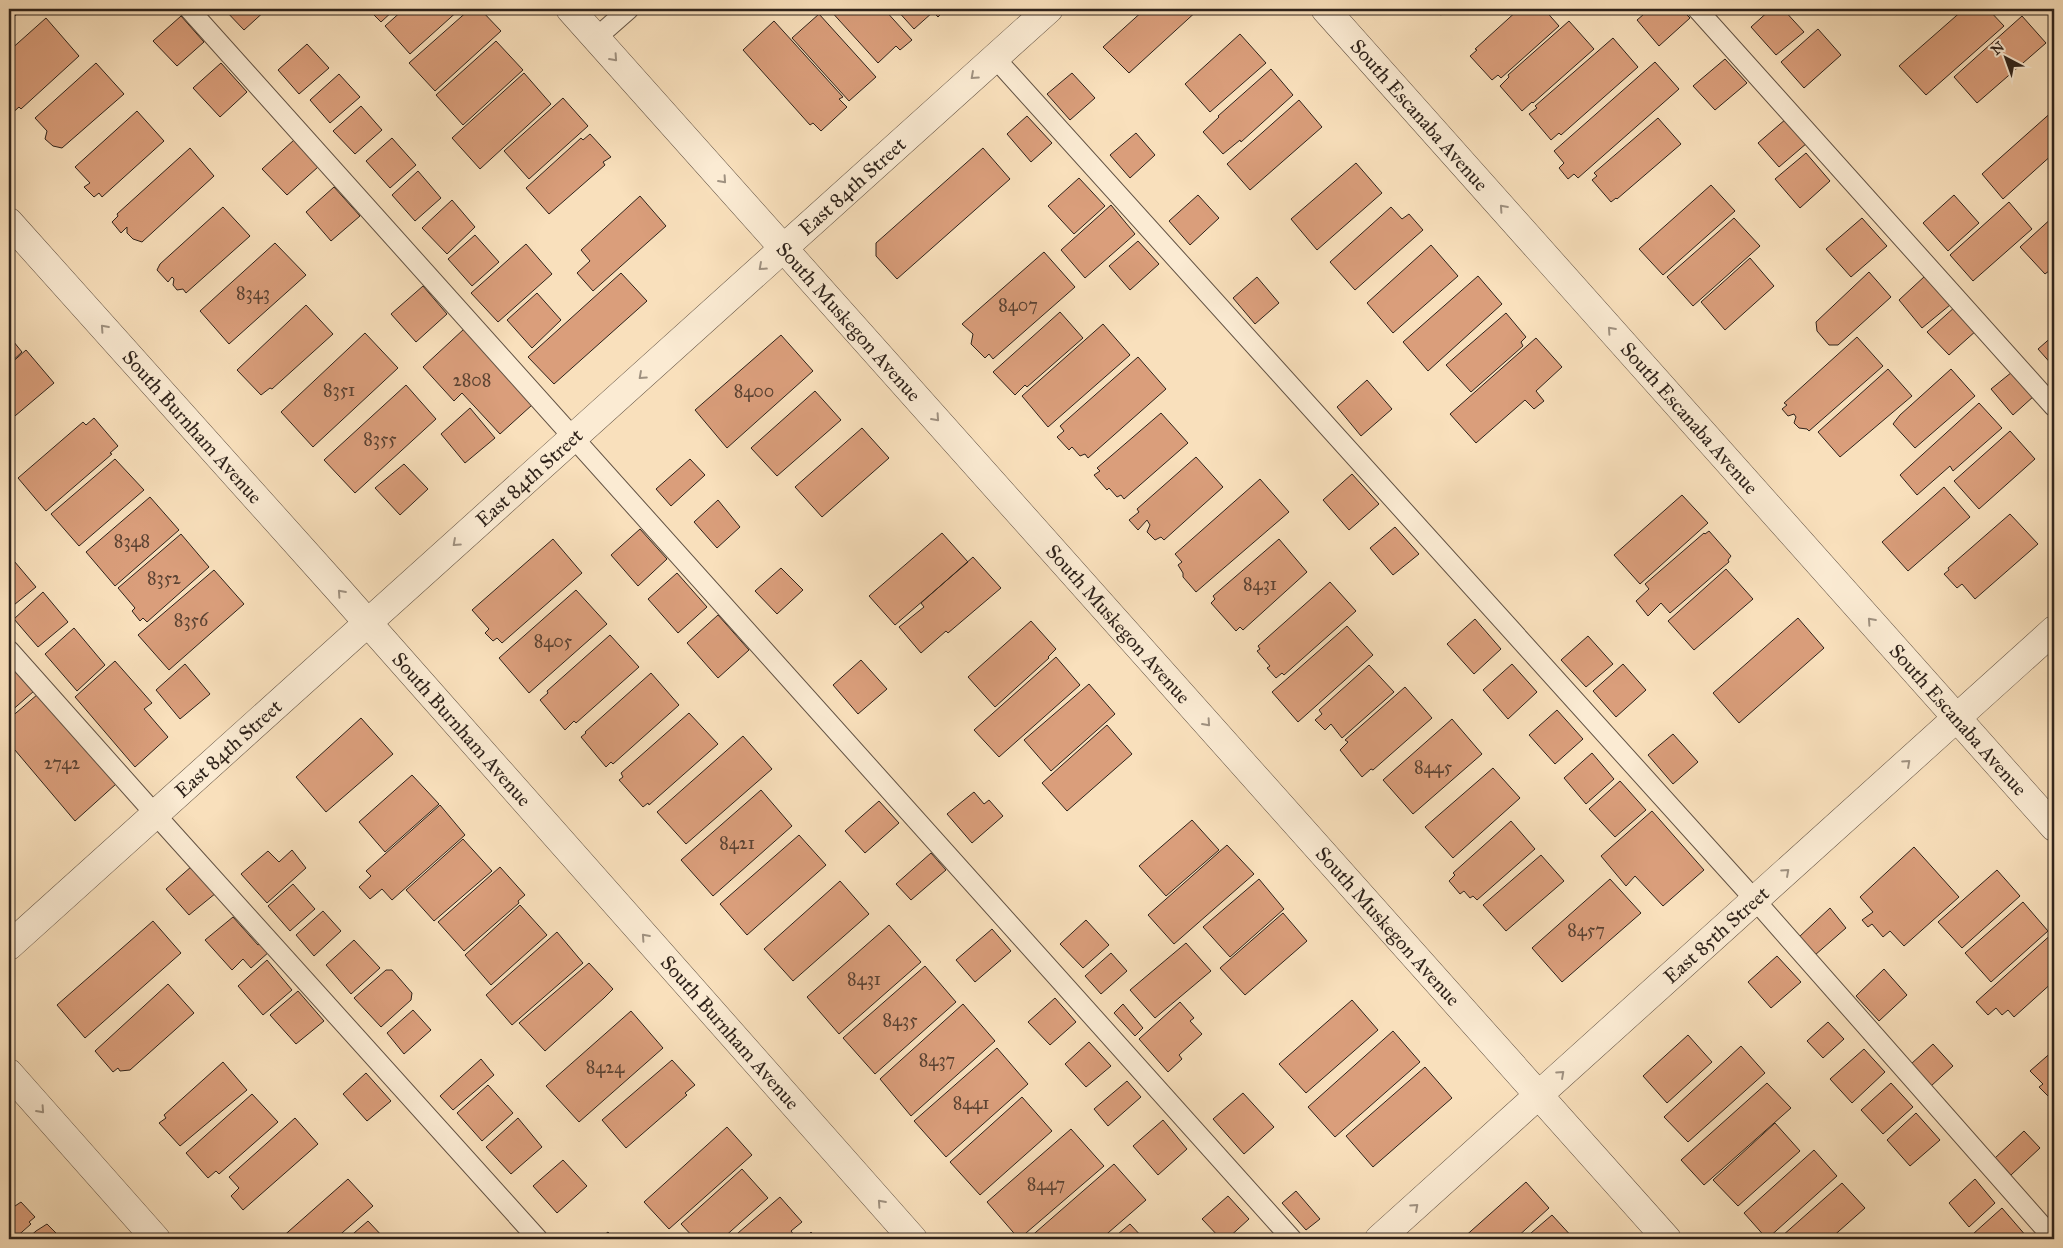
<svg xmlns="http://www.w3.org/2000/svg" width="2063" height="1248" viewBox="0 0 2063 1248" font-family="'IM FELL Great Primer',serif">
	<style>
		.building { fill: #da9e7b; stroke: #2f231b }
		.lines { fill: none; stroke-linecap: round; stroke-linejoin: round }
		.lane-casing { stroke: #625243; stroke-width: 21 }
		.street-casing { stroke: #625243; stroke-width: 29 }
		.lane { stroke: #fbebd3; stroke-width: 19 }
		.street { stroke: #fbebd3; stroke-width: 28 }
		.oneway { stroke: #9f9180 }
		.labels { text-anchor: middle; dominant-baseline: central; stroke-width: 5; stroke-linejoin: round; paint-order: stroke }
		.number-label { font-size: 18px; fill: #5a4233 }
		.street-label { font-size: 20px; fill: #2f231b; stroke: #fbebd3 }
	</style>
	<rect width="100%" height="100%" fill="#f9e0bc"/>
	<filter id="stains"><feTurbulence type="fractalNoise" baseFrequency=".004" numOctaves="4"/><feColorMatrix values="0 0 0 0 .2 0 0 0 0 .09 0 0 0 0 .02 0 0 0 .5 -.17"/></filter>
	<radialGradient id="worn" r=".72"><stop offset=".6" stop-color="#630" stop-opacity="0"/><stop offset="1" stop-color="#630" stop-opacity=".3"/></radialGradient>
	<!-- building -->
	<path class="building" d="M9 9H23L9 21Z
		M224 9H267L244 30Z
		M368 9H395L381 22Z
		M404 9H460L410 54 385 26Z
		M470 9H480L501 31 435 91 409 63Z
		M829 9H884L912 40 900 50 896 46 878 63Z
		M896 9H946L938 17 933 12 914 29Z
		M1145 9H1199L1129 73 1103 47Z
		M1433 9H1448L1441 15Z
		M1519 9H1544L1559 26 1501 78 1498 75 1492 80 1470 56 1477 50 1475 49Z
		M1650 9H1681L1690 18 1659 46 1637 20Z
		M1771 9H1783L1804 32 1776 55 1751 27Z
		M1964 9H1988L2004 26 1926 95 1899 66Z
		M819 14 876 77 849 101 792 38Z
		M181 16 204 42 177 66 153 41Z
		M2022 16 2046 43 1977 103 1954 77Z
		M46 18 79 56 21 109 19 107 9 116V51Z
		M774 21 843 97 839 99 847 107 821 131 813 123 810 125 743 50Z
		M1569 21 1594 49 1533 103 1532 102 1522 111 1500 86 1509 77 1508 75Z
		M1818 29 1841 55 1804 88 1781 62Z
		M1240 34 1266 63 1210 112 1185 84Z
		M1613 38 1638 67 1561 135 1559 133 1551 140 1529 114 1537 108 1535 106Z
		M496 41 523 70 463 125 436 95Z
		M307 44 329 68 299 94 278 70Z
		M1725 59 1747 83 1715 110 1693 86Z
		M1655 62 1679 89 1578 178 1574 174 1568 179 1559 168 1564 163 1554 151Z
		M96 63 124 94 62 148 53 146 45 139 47 131 35 118Z
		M221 63 247 92 220 117 193 88Z
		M1271 69 1293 95 1241 142 1240 140 1223 154 1203 132 1219 117 1218 116Z
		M524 73 551 104 480 169 452 138Z
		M1072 73 1095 98 1070 120 1047 94Z
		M339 74 360 97 330 123 310 100Z
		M563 98 588 126 529 179 504 151Z
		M1299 100 1322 127 1250 190 1227 164Z
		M361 106 382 130 355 154 333 131Z
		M2054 110V153L2003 199 1982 174Z
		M137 111 164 141 102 197 99 193 94 197 84 187 90 183 75 167Z
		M1027 116 1052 143 1031 162 1007 134Z
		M1658 118 1681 144 1617 199 1616 198 1611 202 1592 180 1597 176 1594 173Z
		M1786 119 1807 143 1779 167 1758 143Z
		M1136 133 1155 155 1130 178 1110 155Z
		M590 134 611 157 603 162 605 165 549 214 526 188 581 138 583 140Z
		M392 138 416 165 390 188 366 161Z
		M294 140 318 167 287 195 262 169Z
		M190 148 214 176 142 242 133 239 127 233V227L121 233 112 222 118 216 117 214Z
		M983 148 1010 179 897 279 876 256V243Z
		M1806 153 1830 181 1800 208 1775 179Z
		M1356 163 1382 193 1317 250 1291 219Z
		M418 171 441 198 415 221 392 195Z
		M1079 178 1105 206 1074 234 1048 206Z
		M1711 185 1735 211 1663 275 1639 249Z
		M334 187 360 216 331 241 306 212Z
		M1198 195 1219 218 1190 245 1169 221Z
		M1954 195 1979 223 1948 251 1923 223Z
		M640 196 666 226 593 291 577 273 590 261 581 250Z
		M452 200 475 227 447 254 422 228Z
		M2009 202 2032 229 1973 281 1950 255Z
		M1111 205 1135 234 1085 278 1061 250Z
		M223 207 250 236 186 293 183 289 177 290 173 285 174 279 172 277 168 282 157 270 160 264Z
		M1391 207 1402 219 1409 214 1423 230 1355 290 1330 262Z
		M2054 216V267L2045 274 2020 247Z
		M1734 218 1760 246 1693 306 1667 277Z
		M1862 218 1887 246 1851 277 1826 249Z
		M475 235 499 262 472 286 448 259Z
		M1138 241 1159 264 1130 290 1109 266Z
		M275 243 306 275 229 344 200 311Z
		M526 244 552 274 498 322 471 293Z
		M1431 245 1458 276 1393 333 1367 303Z
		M1044 252 1075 287 993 359 989 354 985 358 971 344 973 334 962 324Z
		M1750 258 1774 286 1725 330 1701 302Z
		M1869 272 1891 297 1838 345H1829L1817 331 1816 322Z
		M621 273 647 301 554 384 528 357Z
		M1478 276 1502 304 1428 371 1403 342Z
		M1925 276 1950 305 1922 328 1899 300Z
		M1257 277 1279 303 1255 324 1233 298Z
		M423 286 447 314 416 342 391 314Z
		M537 293 561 320 532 348 507 320Z
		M306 305 333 334 272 389 270 388 261 395 237 370Z
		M1956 306 1977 330 1949 355 1927 332Z
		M1060 312 1083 338 1027 387 1025 385 1015 395 993 372Z
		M1506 313 1526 337 1521 342 1523 346 1471 392 1446 365Z
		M1103 324 1130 355 1048 427 1022 396Z
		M464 329 532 405 500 434 462 393 454 401 423 367Z
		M365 333 398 368 313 447 281 412Z
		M781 335 813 371 727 448 695 410Z
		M2054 335V367L2038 349Z
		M9 336 22 352 9 364Z
		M1857 337 1883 366 1809 431 1807 429 1799 428 1794 423 1796 417 1794 414 1788 416 1782 409 1787 405 1784 403Z
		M1536 338 1562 367 1536 391 1544 401 1534 409 1525 400 1476 443 1450 414Z
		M26 350 54 383 9 421V365Z
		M1138 357 1166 389 1088 458 1085 454 1080 456 1072 447 1069 450 1057 437 1064 431 1060 426Z
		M1888 369 1912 396 1840 457 1818 432Z
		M1951 369 1975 396 1915 448 1893 424 1900 415Z
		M2012 372 2034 396 2013 415 1991 389Z
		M1367 380 1392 409 1361 436 1337 407Z
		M406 385 436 419 355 493 324 460Z
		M815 391 841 420 777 476 751 448Z
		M1979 403 2002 428 1953 471 1950 466 1917 495 1900 475Z
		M470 408 495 438 465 463 441 434Z
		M1161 413 1188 443 1124 499 1121 495 1117 497 1109 488 1107 490 1094 475 1100 471 1097 468Z
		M94 418 118 446 110 453 112 454 46 511 18 478 83 422 86 425Z
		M862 428 889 458 822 517 795 487Z
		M2010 431 2035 459 1979 509 1954 481Z
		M1196 457 1223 487 1164 540 1161 537 1155 540 1147 532 1150 525 1147 520 1138 530 1129 520 1139 512 1137 509Z
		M115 459 144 490 79 546 51 514Z
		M690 459 705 475 671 506 656 489Z
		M404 464 428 489 400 515 375 488Z
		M1352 474 1379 504 1349 530 1323 500Z
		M1260 479 1289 512 1196 592 1183 577V573L1178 565 1182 562 1175 554Z
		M1944 487 1970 517 1908 571 1882 542Z
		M1682 495 1708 523 1640 584 1614 555Z
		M150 497 179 530 115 586 86 552Z
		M718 500 740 527 717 548 694 522Z
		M2010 514 2038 544 1975 599 1962 584 1957 588 1944 574 1949 570 1948 568Z
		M1395 527 1419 554 1393 575 1370 548Z
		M640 529 667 559 638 586 611 555Z
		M1709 531 1731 556 1728 560 1729 562 1670 613 1661 603 1648 616 1636 601 1649 589 1645 584 1704 533 1705 534Z
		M942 533 968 562 895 625 869 596Z
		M181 534 209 567 147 622 143 618 140 621 132 611 135 608 118 588Z
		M553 539 582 573 502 643 497 638 493 641 485 633 489 629 472 610Z
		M1279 539 1307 572 1243 630 1240 627 1236 631 1211 603 1215 599 1213 596Z
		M9 555 36 587 9 609Z
		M973 557 1001 588 948 633 946 631 921 653 899 627 924 607 921 603Z
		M781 568 803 590 777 614 755 591Z
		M1726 569 1753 599 1694 650 1668 621Z
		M214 570 244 604 169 670 138 635Z
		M677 573 707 607 678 633 648 599Z
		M1330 582 1356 611 1284 675 1282 673 1276 678 1267 668 1270 666 1257 651 1260 649 1258 646Z
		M576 590 607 624 529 693 499 658Z
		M43 592 68 622 38 647 14 619Z
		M718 615 749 650 718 678 687 643Z
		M1798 618 1824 648 1739 723 1713 693Z
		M1475 619 1501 649 1474 674 1447 644Z
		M1031 621 1056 649 1048 657 1049 658 995 707 968 677Z
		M1347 626 1373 655 1298 722 1272 692Z
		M74 628 105 665 77 691 45 654Z
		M610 635 639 667 576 723 574 721 565 730 540 700 548 693 547 691Z
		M1588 636 1613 664 1586 687 1561 660Z
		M1056 657 1080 685 999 757 974 730Z
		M861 660 887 689 858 714 833 685Z
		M9 661 34 691 9 713Z
		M115 661 152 703 144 709 168 737 135 767 75 697Z
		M185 664 210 694 180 719 156 690Z
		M1512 664 1537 692 1508 719 1483 690Z
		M1623 664 1646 690 1616 717 1593 691Z
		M1369 665 1394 692 1342 738 1331 724 1325 730 1315 720 1322 714 1319 710Z
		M651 673 679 705 613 764 611 762 606 767 581 737 586 733 585 732Z
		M1089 684 1115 714 1051 771 1024 740Z
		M1405 687 1432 718 1373 770 1371 769 1362 777 1340 750 1348 742 1345 740Z
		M38 694 116 784 75 821 9 743V719Z
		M1557 710 1583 739 1555 764 1529 735Z
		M689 713 718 744 649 805 648 803 643 807 619 780 623 777 621 773Z
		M361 718 393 754 326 812 296 777Z
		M1452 719 1482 754 1413 814 1383 780Z
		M1107 725 1132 754 1067 811 1042 783Z
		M1673 734 1698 762 1673 784 1648 755Z
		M743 736 772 769 686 844 657 812Z
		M1592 753 1614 779 1586 804 1564 778Z
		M1493 768 1520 798 1453 858 1425 827Z
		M412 775 439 804 385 852 359 822Z
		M1620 781 1646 810 1615 837 1589 809Z
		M761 790 792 826 713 896 681 860Z
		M974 792 984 804 989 800 1003 816 972 843 947 814Z
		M879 801 899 823 865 853 845 831Z
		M440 805 465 835 392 900 382 889 370 899 359 887 371 876 366 871Z
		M1652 811 1704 870 1663 906 1635 876 1626 886 1601 856Z
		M1192 820 1219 850 1166 896 1139 866Z
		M1511 821 1535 849 1477 900 1473 896 1470 898 1464 891 1460 894 1449 881 1455 875 1453 873Z
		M799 835 826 865 747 935 720 904Z
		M463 839 492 871 434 921 406 890Z
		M1227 845 1254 874 1174 944 1148 915Z
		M1914 847 1959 897 1904 946 1890 931 1883 937 1872 924 1868 927 1862 920 1873 912 1860 897Z
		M292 850 306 868 267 903 241 874 268 851 279 862Z
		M931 853 946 870 911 900 896 884Z
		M1541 855 1564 881 1506 931 1483 905Z
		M192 866 216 893 189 915 166 889Z
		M500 867 525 895 518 901 519 903 464 951 438 922Z
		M1997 870 2020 896 1962 948 1938 922Z
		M1259 879 1284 909 1230 957 1203 927Z
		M1610 879 1641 913 1562 982 1532 948Z
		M840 881 869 914 793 981 764 949Z
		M293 884 315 909 290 931 268 906Z
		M2023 902 2048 931 1991 982 1965 953Z
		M520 905 547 935 491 985 465 955Z
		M1830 908 1846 928 1815 955 1799 937Z
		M323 911 341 931 314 956 296 935Z
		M1283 913 1307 941 1245 995 1220 968Z
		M233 917 258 945 262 942 270 951 251 968 243 959 232 970 205 940Z
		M1086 920 1109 945 1083 968 1060 944Z
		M153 921 181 953 85 1038 57 1005Z
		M889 925 921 962 839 1034 807 997Z
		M992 929 1011 951 975 982 956 960Z
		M557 932 583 963 512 1025 486 995Z
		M2054 932V981L2014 1017 2008 1010 2002 1015 1996 1008 1988 1015 1976 1002Z
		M354 940 380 968 351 994 326 965Z
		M1186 943 1211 971 1155 1018 1130 990Z
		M1111 953 1127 971 1101 994 1085 976Z
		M1777 956 1801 982 1771 1008 1748 982Z
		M267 960 292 990 263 1015 238 986Z
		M589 963 613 989 604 998 545 1051 519 1023Z
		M925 966 956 1002 875 1074 843 1038Z
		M1884 969 1907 995 1879 1021 1856 996Z
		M386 970H392L412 993 411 1000 381 1027 354 998Z
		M168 984 194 1013 130 1070 120 1071 118 1068 113 1072 95 1051Z
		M298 991 324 1021 296 1044 270 1015Z
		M1055 998 1076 1022 1050 1045 1028 1022Z
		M1352 1000 1378 1030 1306 1093 1279 1064Z
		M1180 1002 1194 1018 1190 1021 1202 1034 1179 1055 1182 1059 1168 1072 1139 1039Z
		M963 1004 995 1041 911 1116 880 1079Z
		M1123 1004 1143 1028 1135 1036 1114 1013Z
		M413 1010 431 1030 404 1054 387 1033Z
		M631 1011 663 1048 579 1122 546 1086Z
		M1828 1022 1844 1039 1823 1058 1807 1041Z
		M1393 1031 1420 1062 1335 1137 1308 1107Z
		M1688 1035 1712 1062 1667 1103 1643 1076Z
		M1089 1042 1111 1066 1086 1087 1065 1064Z
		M1933 1044 1953 1066 1931 1086 1911 1064Z
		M1741 1046 1765 1073 1688 1142 1664 1117Z
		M997 1048 1028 1084 946 1157 914 1121Z
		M1864 1049 1885 1072 1852 1103 1830 1079Z
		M2054 1050V1098L2051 1094 2048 1096 2039 1087 2043 1084 2030 1071Z
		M481 1059 494 1075 453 1110 440 1096Z
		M672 1060 695 1085 685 1093 687 1095 626 1148 602 1120Z
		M223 1062 247 1090 180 1146 159 1123 166 1118 164 1115Z
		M1425 1067 1452 1098 1373 1167 1346 1136Z
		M366 1073 391 1101 367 1121 343 1094Z
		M1127 1081 1141 1097 1108 1126 1094 1109Z
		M1767 1083 1791 1108 1704 1185 1681 1160Z
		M1891 1083 1913 1107 1883 1134 1861 1110Z
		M488 1085 513 1113 482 1141 457 1113Z
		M1243 1093 1274 1127 1244 1154 1213 1119Z
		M252 1094 278 1122 219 1174 216 1171 208 1178 186 1153Z
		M1022 1097 1052 1131 980 1195 950 1162Z
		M1916 1113 1940 1140 1910 1166 1887 1140Z
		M295 1118 318 1144 243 1210 231 1196 239 1188 229 1177Z
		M518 1118 542 1147 511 1174 486 1147Z
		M1163 1120 1187 1149 1158 1175 1133 1146Z
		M1775 1123 1800 1151 1738 1206 1713 1180Z
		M727 1127 752 1155 669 1229 644 1202Z
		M1071 1129 1104 1166 1019 1239 987 1202Z
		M2024 1131 2040 1148 2011 1175 1995 1158Z
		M1814 1150 1837 1176 1767 1239 1744 1213Z
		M563 1160 587 1186 557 1213 533 1186Z
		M1114 1164 1146 1200 1101 1239H1028Z
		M742 1169 768 1198 722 1239H695L681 1224Z
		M348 1179 373 1206 335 1239H280Z
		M1975 1179 1995 1203 1969 1227 1949 1203Z
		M1526 1182 1549 1208 1515 1239H1462Z
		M1842 1183 1865 1208 1830 1239H1785L1782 1236Z
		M1296 1191 1320 1219 1306 1230 1282 1203Z
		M1228 1196 1249 1219 1227 1239H1221L1202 1219Z
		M780 1197 802 1222 791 1231 794 1235 789 1239H731Z
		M9 1199 15 1206 21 1202 35 1217 29 1222 31 1224 14 1239H9Z
		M2002 1208 2027 1237 2024 1239H1977L1973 1234Z
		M1552 1215 1574 1239H1524Z
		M368 1221 385 1239H347Z
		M47 1224 62 1239H27L36 1231Z
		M1130 1224 1144 1239H1112Z
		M608 1232 614 1239H599Z
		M811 1232 818 1239H804Z"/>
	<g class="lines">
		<defs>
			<path id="lane" d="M189 9 1292 1239
				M1697 9 2054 407
				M596 38 629 9
				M995 58 1755 900 2054 1239
				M9 650 155 814 538 1239"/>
			<g id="street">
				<path id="s1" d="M570 9 1667 1239"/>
				<path id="s2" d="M1325 9 2054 827"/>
				<path id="s3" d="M9 222 337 588 913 1239"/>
				<path id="s4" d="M9 946 1049 9"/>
				<path d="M9 1073 156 1239"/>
				<path id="s5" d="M1379 1239 2054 630"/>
			</g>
		</defs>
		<!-- lane casing -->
		<use href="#lane" class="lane-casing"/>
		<!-- street casing -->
		<use href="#street" class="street-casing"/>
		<!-- lane -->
		<use href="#lane" class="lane"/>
		<!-- street -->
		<use href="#street" class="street"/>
	</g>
	<!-- one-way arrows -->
	<defs><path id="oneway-chevron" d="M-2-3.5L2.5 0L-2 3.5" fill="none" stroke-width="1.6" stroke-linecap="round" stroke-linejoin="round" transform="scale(1.25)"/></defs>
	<g class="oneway">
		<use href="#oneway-chevron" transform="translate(614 58) rotate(48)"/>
		<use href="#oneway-chevron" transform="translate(974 76) rotate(138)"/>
		<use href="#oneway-chevron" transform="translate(723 180) rotate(48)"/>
		<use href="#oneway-chevron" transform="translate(1503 208) rotate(-132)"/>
		<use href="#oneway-chevron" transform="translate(762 267) rotate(138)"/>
		<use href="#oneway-chevron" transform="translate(104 328) rotate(-132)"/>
		<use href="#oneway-chevron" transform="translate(1611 330) rotate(-132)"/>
		<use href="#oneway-chevron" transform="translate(642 376) rotate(138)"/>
		<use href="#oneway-chevron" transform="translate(936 418) rotate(48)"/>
		<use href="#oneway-chevron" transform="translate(456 543) rotate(138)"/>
		<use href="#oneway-chevron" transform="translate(341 593) rotate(-132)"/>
		<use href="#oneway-chevron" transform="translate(1871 621) rotate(-132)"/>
		<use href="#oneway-chevron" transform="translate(1207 723) rotate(48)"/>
		<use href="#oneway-chevron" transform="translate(1907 763) rotate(-42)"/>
		<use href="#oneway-chevron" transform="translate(1786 872) rotate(-42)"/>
		<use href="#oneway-chevron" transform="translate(645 937) rotate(-132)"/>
		<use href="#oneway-chevron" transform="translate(1561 1074) rotate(-42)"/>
		<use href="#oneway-chevron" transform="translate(41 1110) rotate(48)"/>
		<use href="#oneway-chevron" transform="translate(881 1203) rotate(-132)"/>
		<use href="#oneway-chevron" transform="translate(1415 1207) rotate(-42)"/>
	</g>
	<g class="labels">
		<!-- number labels -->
		<g class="number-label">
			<text x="253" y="293">8343</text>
			<text x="1018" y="305">8407</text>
			<text x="472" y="380">2808</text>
			<text x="339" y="390">8351</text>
			<text x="754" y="391">8400</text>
			<text x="380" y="439">8355</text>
			<text x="132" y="541">8348</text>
			<text x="164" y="578">8352</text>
			<text x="1260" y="584">8431</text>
			<text x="191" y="620">8356</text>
			<text x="553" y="641">8405</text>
			<text x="62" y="763">2742</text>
			<text x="1433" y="767">8445</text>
			<text x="737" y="843">8421</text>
			<text x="1586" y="930">8457</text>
			<text x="864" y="979">8431</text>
			<text x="900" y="1020">8435</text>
			<text x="937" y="1060">8437</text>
			<text x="605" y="1067">8424</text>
			<text x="971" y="1103">8441</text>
			<text x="1046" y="1184">8447</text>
		</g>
		<!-- street labels -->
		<g class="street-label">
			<text stroke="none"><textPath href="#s2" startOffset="142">South Escanaba Avenue</textPath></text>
			<text stroke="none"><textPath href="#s4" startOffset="1135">East 84th Street</textPath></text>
			<text stroke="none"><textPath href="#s1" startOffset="419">South Muskegon Avenue</textPath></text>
			<text stroke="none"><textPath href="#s2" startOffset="548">South Escanaba Avenue</textPath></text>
			<text stroke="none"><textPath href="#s3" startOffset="275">South Burnham Avenue</textPath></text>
			<text stroke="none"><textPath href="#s4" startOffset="700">East 84th Street</textPath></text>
			<text stroke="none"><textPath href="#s1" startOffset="824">South Muskegon Avenue</textPath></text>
			<text stroke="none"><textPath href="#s2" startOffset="952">South Escanaba Avenue</textPath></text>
			<text stroke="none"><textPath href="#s3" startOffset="680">South Burnham Avenue</textPath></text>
			<text stroke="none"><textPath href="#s4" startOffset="295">East 84th Street</textPath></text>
			<text stroke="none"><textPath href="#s1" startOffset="1229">South Muskegon Avenue</textPath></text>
			<text stroke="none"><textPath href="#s5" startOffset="454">East 85th Street</textPath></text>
			<text stroke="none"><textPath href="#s3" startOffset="1085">South Burnham Avenue</textPath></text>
		</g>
	</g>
	<!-- margin -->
	<rect width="2063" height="1248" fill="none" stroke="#f9e0bc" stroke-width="30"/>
	<rect x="10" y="10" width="2043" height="1228" fill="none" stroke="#2f231b" stroke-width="2.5"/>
	<rect x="15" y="15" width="2033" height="1218" fill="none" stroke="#2f231b"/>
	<!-- north arrow -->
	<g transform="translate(2006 58) rotate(319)" stroke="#fbebd3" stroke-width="4" paint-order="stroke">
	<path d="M0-4L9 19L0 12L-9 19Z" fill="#2f231b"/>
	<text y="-8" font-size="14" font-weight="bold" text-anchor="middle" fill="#2f231b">N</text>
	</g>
	<rect width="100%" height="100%" filter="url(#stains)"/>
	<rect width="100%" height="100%" fill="url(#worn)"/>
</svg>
